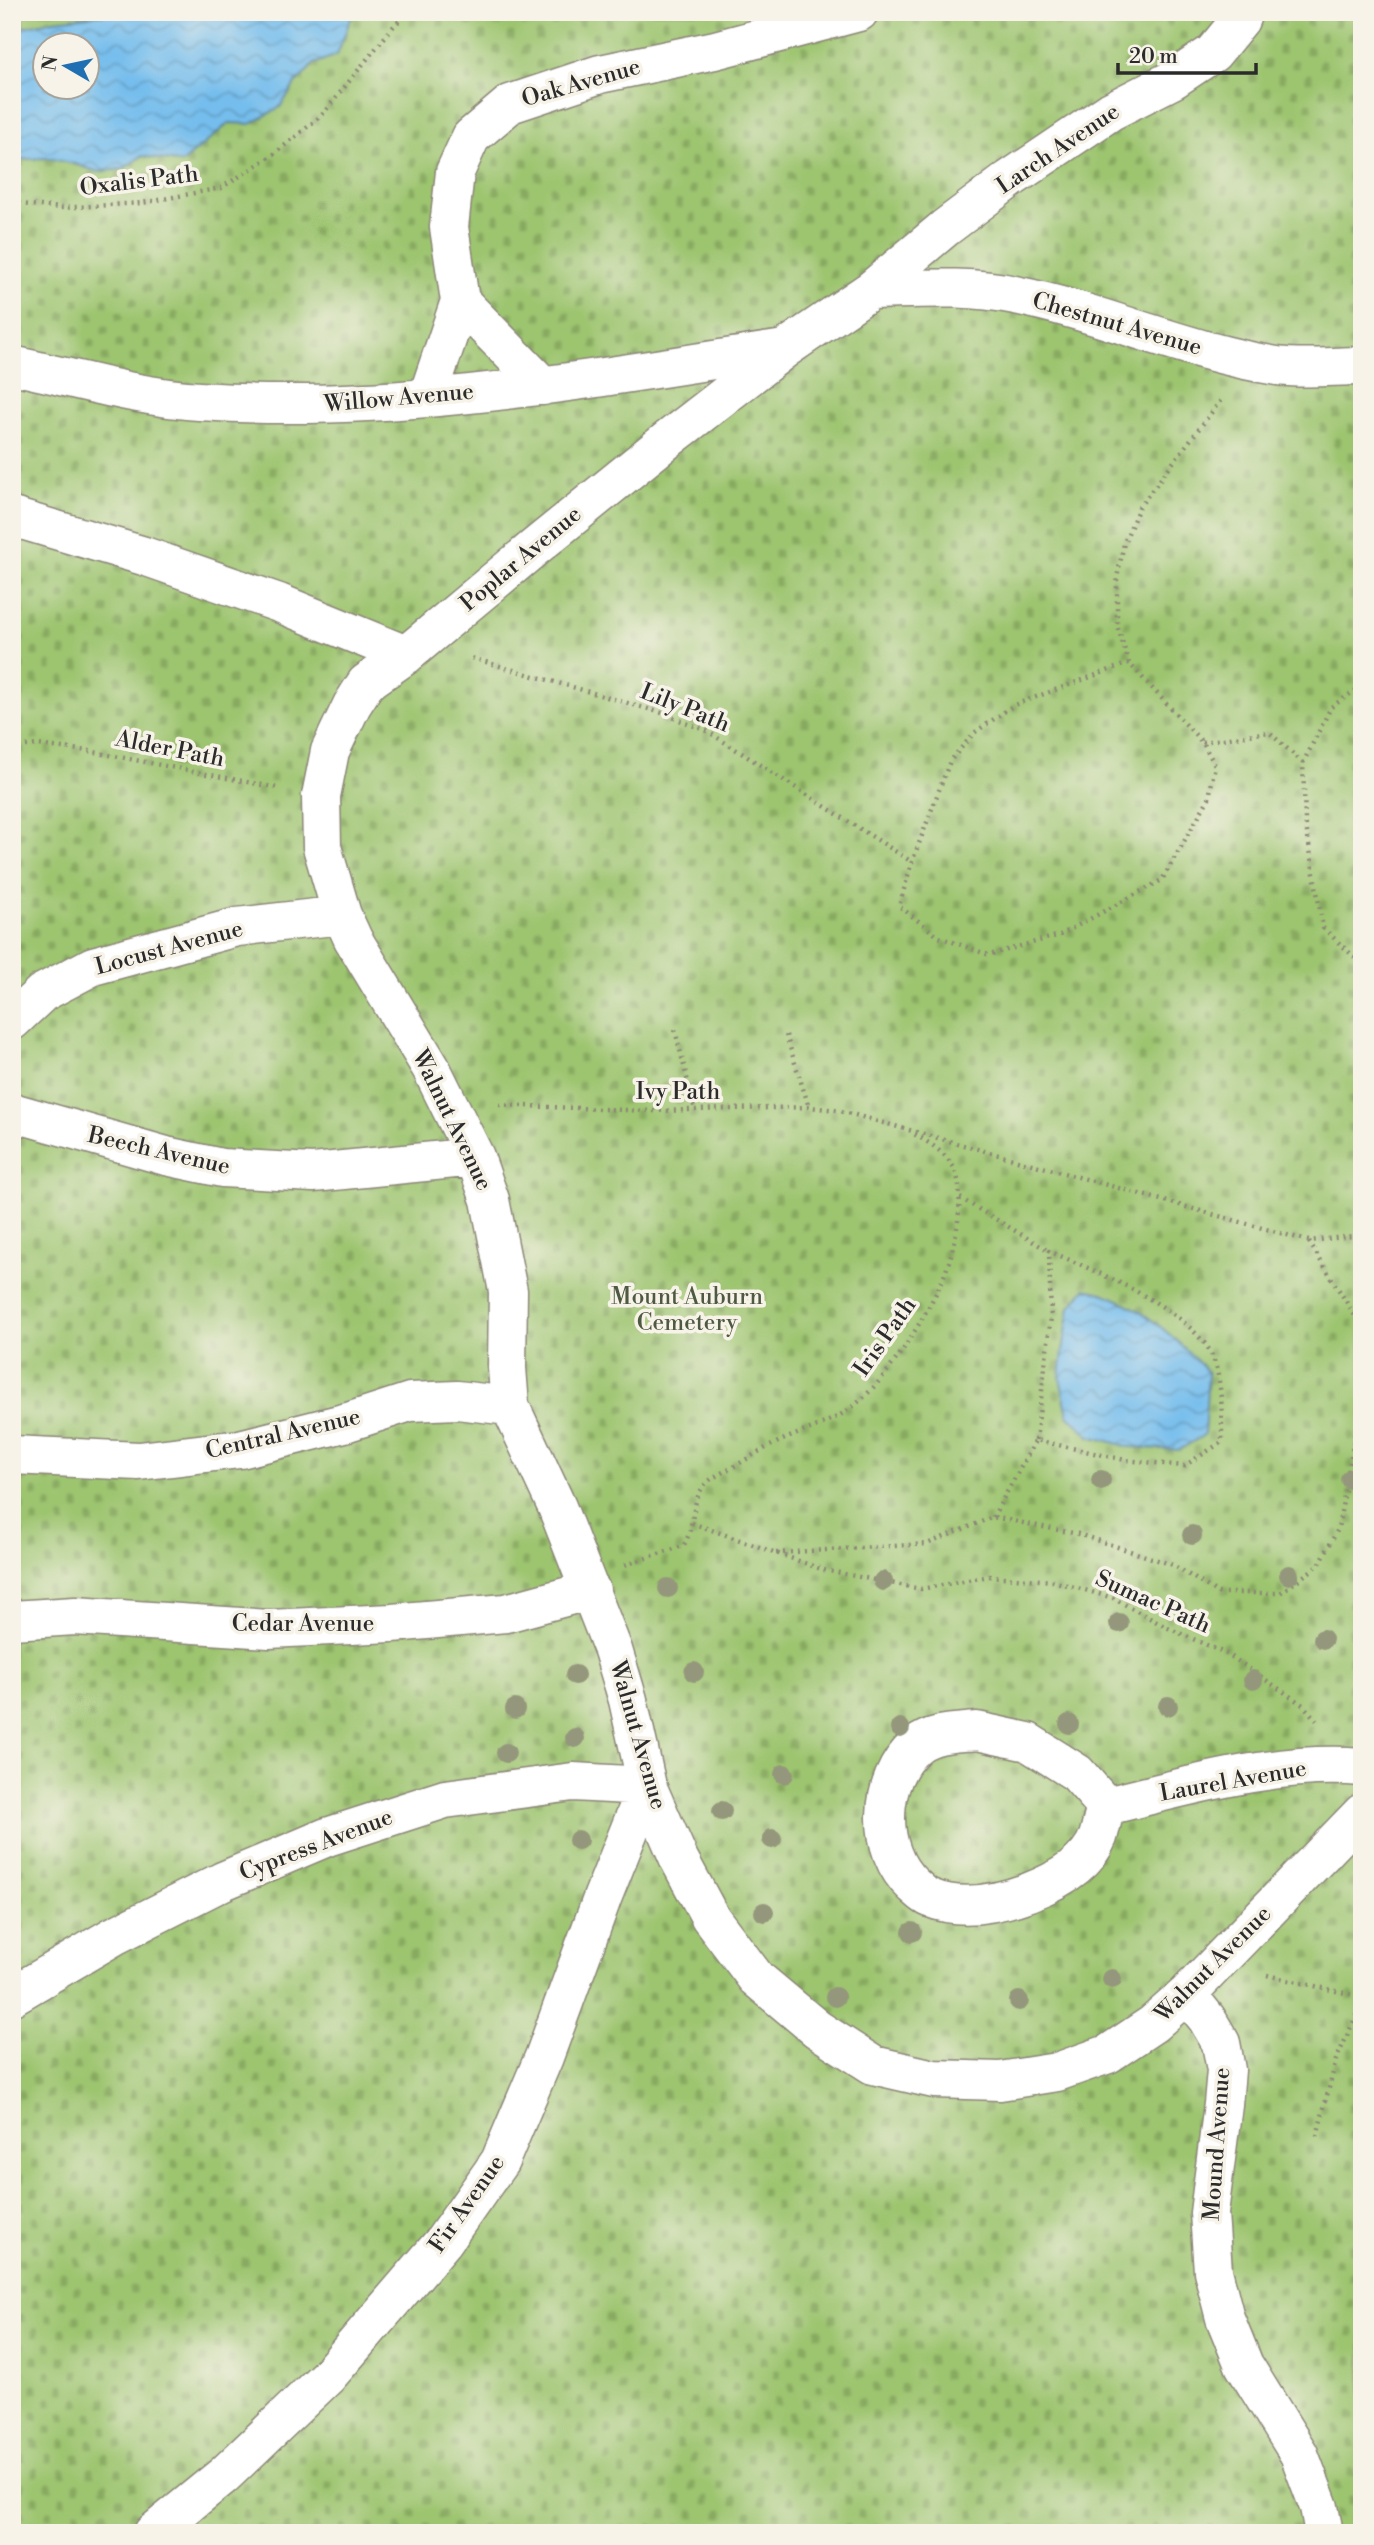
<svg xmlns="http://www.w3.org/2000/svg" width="1374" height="2545" viewBox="0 0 1374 2545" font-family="'Libre Bodoni',serif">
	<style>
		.cemetery { fill: url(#cemetery-stones); stroke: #64784e; stroke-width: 2; fill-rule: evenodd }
		.water { fill: url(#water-waves); stroke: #50748c; stroke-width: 2; fill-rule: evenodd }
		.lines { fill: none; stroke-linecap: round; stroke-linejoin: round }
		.minor-casing { stroke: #8c8677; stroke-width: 41 }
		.path { stroke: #8c8677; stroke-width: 4.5; stroke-dasharray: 2 5; stroke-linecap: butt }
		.minor { stroke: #fff; stroke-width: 38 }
		.tree { fill: #95977b }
		.labels { text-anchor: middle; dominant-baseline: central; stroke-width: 7; stroke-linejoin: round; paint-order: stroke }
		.street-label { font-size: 23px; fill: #2b2b2b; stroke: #f7f3e8 }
		.park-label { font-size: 23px; fill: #4d5940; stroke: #f7f3e8 }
	</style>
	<defs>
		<pattern id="cemetery-stones" width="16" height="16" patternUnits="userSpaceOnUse" patternTransform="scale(1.75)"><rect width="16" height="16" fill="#9dc570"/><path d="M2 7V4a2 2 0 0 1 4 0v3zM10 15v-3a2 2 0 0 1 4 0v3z" fill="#87a961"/></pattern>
		<pattern id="water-waves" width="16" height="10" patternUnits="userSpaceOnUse" patternTransform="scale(1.75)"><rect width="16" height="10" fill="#75bded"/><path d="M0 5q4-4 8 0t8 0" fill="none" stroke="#609ac0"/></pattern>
	</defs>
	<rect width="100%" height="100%" fill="#f7f3e8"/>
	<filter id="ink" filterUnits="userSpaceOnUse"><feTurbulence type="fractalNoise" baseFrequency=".0143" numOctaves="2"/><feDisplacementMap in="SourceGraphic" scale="14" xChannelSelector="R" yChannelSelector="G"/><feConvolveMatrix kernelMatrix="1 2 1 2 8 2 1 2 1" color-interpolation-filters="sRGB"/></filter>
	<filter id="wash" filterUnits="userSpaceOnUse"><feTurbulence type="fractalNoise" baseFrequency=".00686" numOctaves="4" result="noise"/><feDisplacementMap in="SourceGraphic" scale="28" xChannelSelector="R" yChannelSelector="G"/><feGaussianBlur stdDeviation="1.57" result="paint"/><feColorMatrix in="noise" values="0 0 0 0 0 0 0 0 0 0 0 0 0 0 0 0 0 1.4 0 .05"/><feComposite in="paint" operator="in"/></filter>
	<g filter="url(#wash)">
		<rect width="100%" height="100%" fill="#ede2c3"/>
		<!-- cemetery -->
		<path class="cemetery" d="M12 12H1362V2533H12ZM46 46H88V88H46Z"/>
		<!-- water -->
		<path class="water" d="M124 12H355L349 23 337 55 314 64 296 83 280 107 251 124 229 123 182 163 142 156 123 169 98 172 78 165 48 158 12 160V30L53 20ZM46 46H88V88H46Z
			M1085 1289C1130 1296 1171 1333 1202 1366L1208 1373 1204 1435 1179 1450 1130 1447 1090 1436 1068 1415 1060 1378 1063 1351 1070 1307Z"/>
	</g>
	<g filter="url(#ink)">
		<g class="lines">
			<defs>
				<path id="minor" d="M1243 12 1240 20 1213 53 1174 79 1111 111 1010 179 945 228 871 290 786 348 666 441 534 548 406 655 366 683 352 705 330 751 321 796 322 847 342 915 353 939 431 1068 475 1157 490 1200 508 1291 507 1368 510 1406 557 1507 613 1650 628 1700 647 1786 679 1859 710 1917 756 1978 817 2029 873 2065 934 2079 1000 2081 1057 2072 1108 2054 1153 2024 1187 1994 1362 1813
					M871 290C919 289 968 285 1015 295 1104 313 1187 352 1277 366 1304 370 1334 366 1362 366
					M12 365C73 378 137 397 199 401 395 415 591 379 784 349
					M543 386 460 301 449 227 455 172 471 137 510 104 600 74 715 50 859 12
					M428 396 460 301
					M12 517 144 556 279 603 406 655
					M12 1021 42 993 93 966 237 927 342 915
					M12 1112 166 1156 222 1168 313 1173 475 1157
					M12 1455 139 1461 240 1449 348 1422 410 1402 457 1400 510 1406
					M12 1620 75 1616 269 1629 392 1623 506 1613 591 1590
					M977 1731 1028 1742 1077 1773 1106 1806C1103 1816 1101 1827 1098 1837 1087 1865 1055 1882 1029 1892 999 1903 961 1911 930 1898 924 1896 918 1889 913 1885 876 1851 877 1780 916 1746 933 1732 957 1733 977 1731Z
					M1106 1806C1189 1786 1275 1760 1362 1767
					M1187 1994 1207 2019 1221 2043 1226 2070 1223 2104 1209 2213 1213 2271 1225 2318 1244 2365 1299 2454 1319 2507 1324 2533
					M12 1996 114 1936 223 1881 327 1837 445 1799 573 1782 647 1786
					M153 2533 224 2475 328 2376 443 2242 500 2161 544 2057 603 1896 647 1786"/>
			</defs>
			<!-- minor casing -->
			<use href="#minor" class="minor-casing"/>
			<!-- path -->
			<path class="path" d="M12 203 60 208 142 203 221 188 273 155 322 115 393 27 408 12
				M472 658 662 713 707 731 912 862
				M1129 663 1014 705 974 733 950 761 912 862 899 906 939 937 989 955 1060 935 1162 880 1209 798 1215 765 1202 742 1129 663 1117 625V578L1124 543 1139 507 1221 400
				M1202 742 1269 732 1303 763 1305 820 1323 928 1362 964
				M12 747 37 745 89 751 278 788
				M1303 763 1331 707 1362 686
				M675 1030 695 1110
				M786 1035 809 1107
				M499 1105 653 1111 809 1107 837 1110 1309 1241 1362 1235
				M960 1198 1049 1251
				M1309 1242 1362 1327
				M993 1517 1036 1440 1125 1460 1184 1466 1222 1442C1222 1414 1223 1372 1208 1348 1178 1304 1097 1272 1049 1251L1051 1317 1036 1440
				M692 1523 824 1570 921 1589 989 1576 1053 1581 1113 1598 1166 1627 1229 1655 1303 1705 1319 1723
				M776 1553 927 1544 993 1517 1078 1534 1173 1565 1218 1593H1280L1319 1565 1338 1529 1362 1395
				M625 1565 683 1546C695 1529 690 1503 704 1486 711 1477 724 1472 735 1466 747 1459 759 1451 772 1445 795 1433 822 1427 845 1412 884 1387 920 1326 940 1285 953 1259 965 1204 957 1176 951 1155 930 1143 912 1133
				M1267 1975 1362 1997
				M1317 2136 1336 2060 1362 2003"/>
			<!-- minor -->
			<use href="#minor" class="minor"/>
		</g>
		<!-- trees -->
		<g class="tree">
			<circle cx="1350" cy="1479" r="10"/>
			<circle cx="1101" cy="1480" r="10"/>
			<circle cx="1192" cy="1535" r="10"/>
			<circle cx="1289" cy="1575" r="10"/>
			<circle cx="883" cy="1581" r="10"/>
			<circle cx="668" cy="1588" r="10"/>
			<circle cx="1119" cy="1623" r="10"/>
			<circle cx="1323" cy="1639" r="10"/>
			<circle cx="694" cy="1672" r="10"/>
			<circle cx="575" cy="1675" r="10"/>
			<circle cx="1253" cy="1680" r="10"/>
			<circle cx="1168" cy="1706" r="10"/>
			<circle cx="515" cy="1709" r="10"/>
			<circle cx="1069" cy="1724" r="10"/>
			<circle cx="900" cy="1728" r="10"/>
			<circle cx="575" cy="1738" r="10"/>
			<circle cx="506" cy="1753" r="10"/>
			<circle cx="784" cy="1774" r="10"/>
			<circle cx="722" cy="1811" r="10"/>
			<circle cx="772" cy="1839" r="10"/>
			<circle cx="578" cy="1840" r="10"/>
			<circle cx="764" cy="1912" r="10"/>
			<circle cx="912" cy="1932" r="10"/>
			<circle cx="1112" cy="1979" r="10"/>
			<circle cx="835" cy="1997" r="10"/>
			<circle cx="1019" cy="2001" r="10"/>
		</g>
	</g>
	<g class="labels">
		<!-- street labels -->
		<g class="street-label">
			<text transform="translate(581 83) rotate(-16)">Oak Avenue</text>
			<text transform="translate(1058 149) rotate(-34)">Larch Avenue</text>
			<text transform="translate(139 181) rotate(-7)">Oxalis Path</text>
			<text transform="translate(1117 324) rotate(16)">Chestnut Avenue</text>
			<text transform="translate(399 398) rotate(-5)">Willow Avenue</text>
			<text transform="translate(521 559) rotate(-40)">Poplar Avenue</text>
			<text transform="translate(685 708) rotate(22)">Lily Path</text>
			<text transform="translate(170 749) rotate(11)">Alder Path</text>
			<text transform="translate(169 948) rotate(-15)">Locust Avenue</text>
			<text x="678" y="1092">Ivy Path</text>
			<text transform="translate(452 1120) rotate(64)">Walnut Avenue</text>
			<text transform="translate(159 1151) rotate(13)">Beech Avenue</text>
			<text transform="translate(885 1337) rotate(-55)">Iris Path</text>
			<text transform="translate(283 1434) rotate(-13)">Central Avenue</text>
			<text transform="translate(1153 1602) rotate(24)">Sumac Path</text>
			<text x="303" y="1624">Cedar Avenue</text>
			<text transform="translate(638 1735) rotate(74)">Walnut Avenue</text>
			<text transform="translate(1233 1781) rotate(-10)">Laurel Avenue</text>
			<text transform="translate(316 1845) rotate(-21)">Cypress Avenue</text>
			<text transform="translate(1213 1964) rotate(-45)">Walnut Avenue</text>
			<text transform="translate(1217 2144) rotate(-86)">Mound Avenue</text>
			<text transform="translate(467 2204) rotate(-55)">Fir Avenue</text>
		</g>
		<!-- park labels -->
		<g class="park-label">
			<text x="687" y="1297">Mount Auburn<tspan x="687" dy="26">Cemetery</tspan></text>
		</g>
	</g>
	<!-- margin -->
	<rect width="1374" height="2545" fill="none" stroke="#f7f3e8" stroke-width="42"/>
	<!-- north arrow -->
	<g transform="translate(66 66) rotate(279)"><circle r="33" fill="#f7f3e8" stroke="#a5a39c" stroke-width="2"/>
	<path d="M0-5L12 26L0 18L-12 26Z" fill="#1f6fb2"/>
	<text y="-10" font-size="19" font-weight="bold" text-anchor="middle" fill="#2b2b2b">N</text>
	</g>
	<!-- scale -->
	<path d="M1118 63v10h138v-10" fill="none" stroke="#2b2b2b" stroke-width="3.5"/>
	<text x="1129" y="63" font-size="21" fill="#2b2b2b" stroke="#f7f3e8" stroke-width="5" paint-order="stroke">20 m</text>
</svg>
